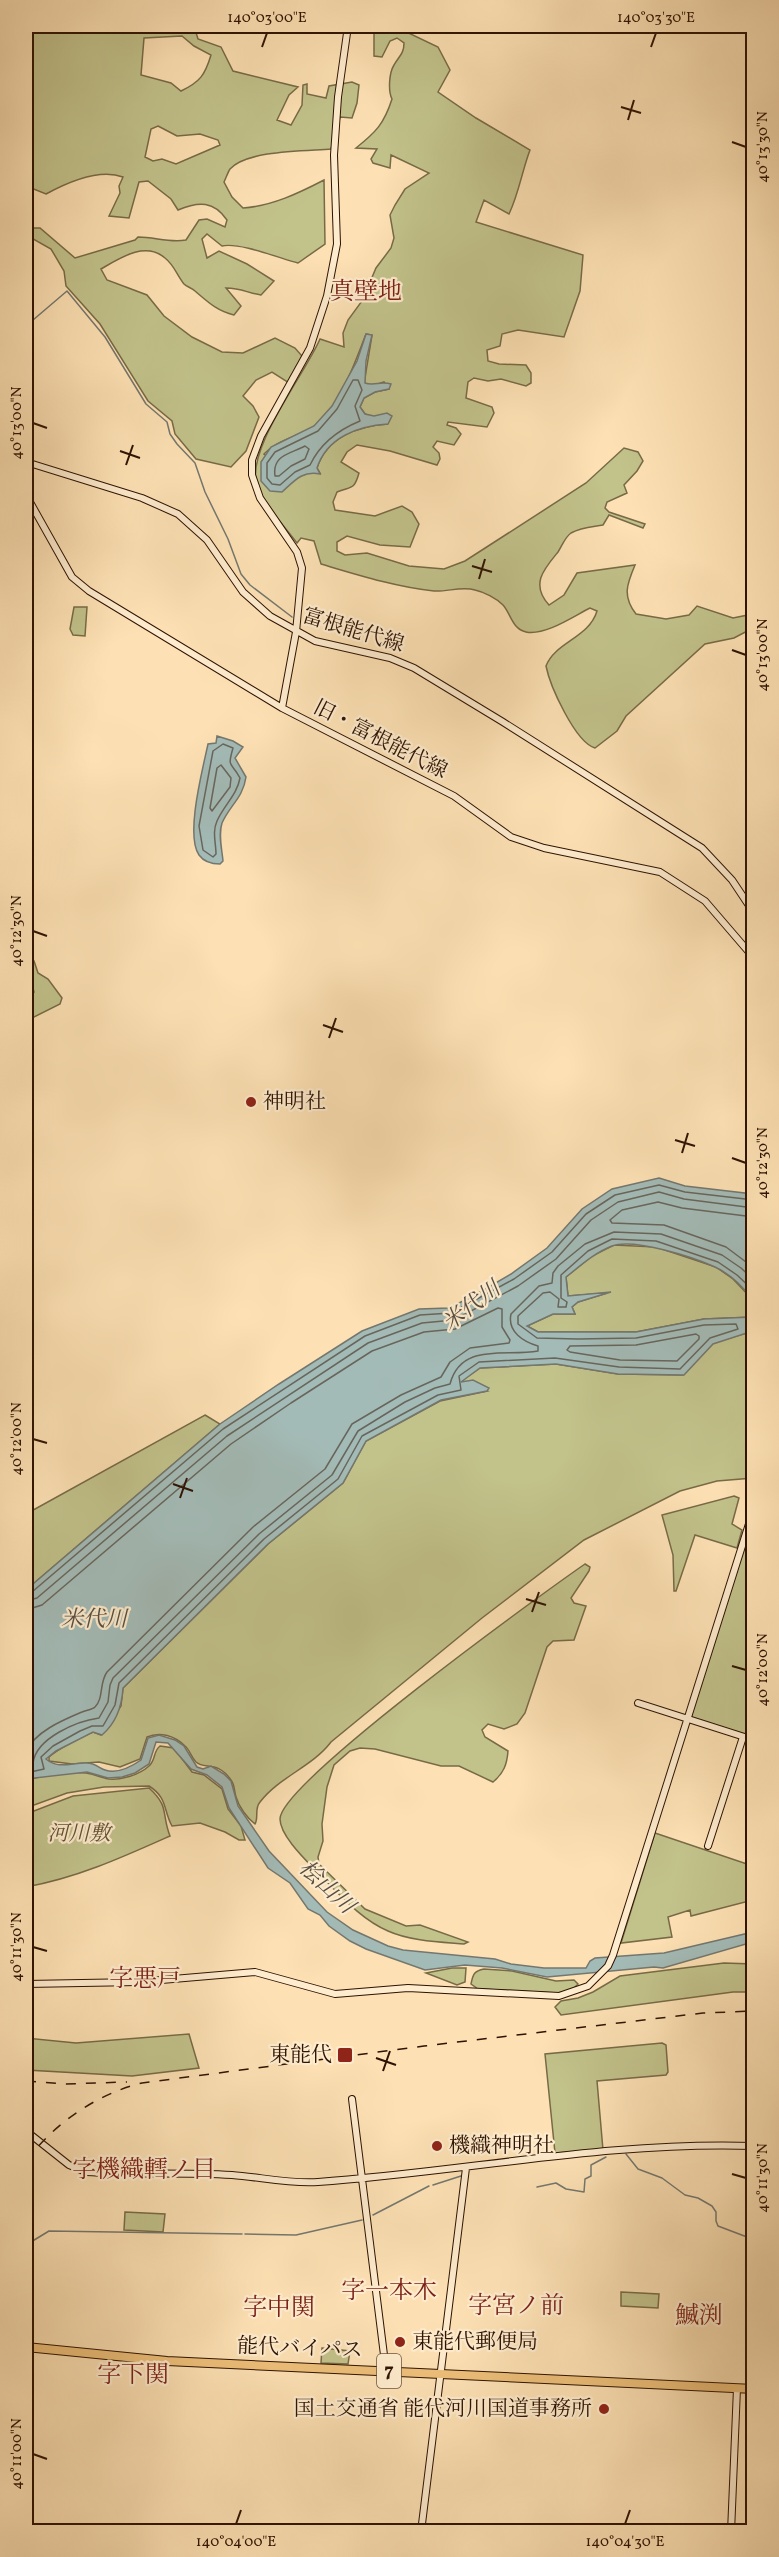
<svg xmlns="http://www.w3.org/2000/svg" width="779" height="2557" viewBox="0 0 779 2557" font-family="Vollkorn,'Noto Serif JP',serif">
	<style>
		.green { fill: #c2c28b; stroke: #786a46; stroke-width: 1.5; fill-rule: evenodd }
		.water { fill: #a3bbb7; stroke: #74776f; stroke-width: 1.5 }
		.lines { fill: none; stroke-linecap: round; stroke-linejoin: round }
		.shore { stroke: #68665c; stroke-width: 1.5 }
		.stream { stroke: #74776f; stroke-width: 1.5 }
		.secondary-casing { stroke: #2e1202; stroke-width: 8 }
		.highway-casing { stroke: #2e1202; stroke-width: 10 }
		.secondary { stroke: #feecce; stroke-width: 6 }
		.highway { stroke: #eec07a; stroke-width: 8 }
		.rail { stroke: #2e1202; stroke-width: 1.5; stroke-dasharray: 10 10; stroke-linecap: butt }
		.ticks { fill: none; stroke: #2e1202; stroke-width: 2 }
		.poi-dot { fill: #8f2418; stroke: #feecce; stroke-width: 2 }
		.labels { text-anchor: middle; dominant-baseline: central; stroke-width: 4.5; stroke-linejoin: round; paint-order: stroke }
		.shield { fill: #feecce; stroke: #6c533f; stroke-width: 1.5 }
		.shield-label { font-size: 20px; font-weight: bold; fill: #2e1202 }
		.street-label { font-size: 21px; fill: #2e1202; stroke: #feecce }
		.poi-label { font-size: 21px; fill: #2e1202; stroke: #feecce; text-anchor: start }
		.park-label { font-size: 21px; font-style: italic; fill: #625032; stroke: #feecce }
		.water-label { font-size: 22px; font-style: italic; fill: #574d41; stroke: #feecce }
		.quarter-label { font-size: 24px; fill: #7a1f14; stroke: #feecce }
		.neatline { fill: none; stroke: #2e1202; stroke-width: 2 }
		.ticks-label { font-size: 15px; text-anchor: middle; fill: #2e1202 }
	</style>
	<rect width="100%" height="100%" fill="#fde1b4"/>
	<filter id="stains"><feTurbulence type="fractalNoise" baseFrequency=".00333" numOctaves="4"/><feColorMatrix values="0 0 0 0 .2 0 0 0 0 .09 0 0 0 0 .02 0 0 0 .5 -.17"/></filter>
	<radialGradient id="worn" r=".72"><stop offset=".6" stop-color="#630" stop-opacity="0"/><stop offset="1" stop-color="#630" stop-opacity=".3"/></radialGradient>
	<!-- green -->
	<path class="green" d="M26 26H131L136 30H174L176 26H194L198 39 221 47 233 71 298 87 289 95 277 120 291 125 302 105 303 85 307 84V94L326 98 329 86 352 82 359 85 357 103 352 118 340 117 331 149C307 151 247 150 230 169 228 172 226 178 224 182L232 197 243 208C272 206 299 193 324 180L325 244 298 263C279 258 239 242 222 246L207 234 202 239 207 258 219 251 247 264 274 281 261 295C247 293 242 288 226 288L241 306 234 315C217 311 208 302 195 291 192 288 187 287 184 284 177 275 174 265 165 258 145 241 120 258 101 269L107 280 147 295 164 316 192 337 222 352 243 353 275 338 295 348 302 356 289 383 272 372 256 380 243 396 253 406 259 417 246 451 231 467 196 459 175 434 172 421 148 401 100 324 66 286 64 271 51 249 26 235 28 228H40L75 258 135 240 138 237C155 237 169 243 186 240L199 220 207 219 225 227 227 220C214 201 199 201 178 210L171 199 148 181 139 182 129 218 109 216 120 193 119 186 123 177C99 168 68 182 46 194L26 186ZM182 36 194 46 211 55C205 75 200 82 181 91L171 83 141 75 144 38ZM158 126 177 136 200 134 218 140 220 145 176 164 162 159 153 161 145 157 151 129Z
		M369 26H394L438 47 450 70 438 92 476 118 530 150C522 171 519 193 509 214L484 200 476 222 583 255 580 291 564 337 518 330 502 334 500 346 487 350 488 361 499 364 526 365 531 373V383L526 386 501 379 488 381 474 378 468 382 466 398 492 407 494 413 487 427 448 422 447 425 456 428 461 434 454 445 437 441 433 447 439 453 440 459 437 465 390 451 357 445 347 452 341 462 359 473C354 491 351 486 337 492L333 502 335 510 375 516 402 506 412 512 419 524 410 547 380 545 347 536 337 542V551L345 555 367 553 409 566 444 569 465 561 586 483 624 448 638 452 643 461 637 471 624 485 627 493 607 502 605 508 609 512 645 524 643 528 609 515 603 525C592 527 582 527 571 533 565 537 562 546 558 552 544 569 530 584 549 605L564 595 577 573 635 565C627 584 622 596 636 614L666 619 689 615 697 606 733 618 753 614V628L734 638 705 644 626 716 617 731 595 748C575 742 550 686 546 666 555 642 589 638 597 611L590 608C574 616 545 636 526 632 512 629 511 614 503 605 496 598 484 592 475 590 462 586 447 592 434 591 396 587 358 575 321 564L314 541 301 538 297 543C285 527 263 503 257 485 245 450 305 374 320 339L344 347 343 333 348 320 362 301 376 268 391 248 394 238 390 215 395 205 405 189 429 173 391 155 390 168 373 163 371 159 377 149 356 148C376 132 384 124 392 99 388 91 389 73 394 65 399 56 404 54 404 43L397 38 390 41 382 57 374 56V28ZM366 334 372 335 364 384 372 386 384 382 389 389 375 392 364 398 360 407 365 414 388 424C358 426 327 437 317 468L320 473 310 472 298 477 264 454C277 440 297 437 313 427 339 410 355 362 366 334Z
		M74 607H87L85 636 73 635 70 629Z
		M26 954 34 961 38 973 48 979 62 998 60 1004 26 1021 28 1001 34 992 30 977 26 973Z
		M614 1245 656 1247 716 1267 733 1279 753 1300V1317L704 1319 636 1332H538L527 1326 553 1314H575L572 1307 578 1302 607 1293 568 1296 566 1277 592 1256Z
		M753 1331V1478L717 1481 680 1491 584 1540 482 1618 331 1742C312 1767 279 1777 260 1802 254 1809 259 1817 255 1824 247 1818 239 1807 236 1797 234 1791 235 1785 231 1780 217 1760 205 1770 196 1762 191 1757 190 1750 185 1746 175 1736 160 1731 147 1737L140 1759 120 1767 99 1762 72 1764 49 1761V1757C62 1746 78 1739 93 1732L101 1735 121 1706 123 1688 268 1544 343 1483 366 1441 440 1401 487 1391 460 1382 480 1368 556 1364 618 1374 683 1375 713 1343Z
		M205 1415 220 1424 26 1590V1514Z
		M734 1496 739 1498 732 1524 742 1530 737 1548 695 1535 676 1591H674L673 1555 662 1515Z
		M753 1519V1737L691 1717Z
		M585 1564 590 1567 589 1571 571 1598 574 1603 586 1606 574 1640 553 1641 547 1647 525 1713 517 1724 504 1729 488 1724 482 1730 485 1737 508 1751C507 1764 504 1773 493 1782L459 1766H441L375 1749 360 1748 350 1751 334 1765 327 1787 322 1824 323 1841 318 1857 319 1864 365 1909 406 1926 420 1925 468 1942 464 1944C440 1942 410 1941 388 1931 362 1920 342 1897 322 1877 310 1864 280 1837 280 1819 280 1783 543 1593 585 1564Z
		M160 1746 174 1748 192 1772 204 1775 222 1789 228 1809 241 1826 245 1840H239L225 1832 200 1823 172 1826C163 1810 168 1798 149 1786L104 1787 67 1793 26 1808V1780C44 1776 67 1771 86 1773 94 1774 102 1778 109 1779 122 1780 139 1775 149 1766 156 1760 153 1751 160 1746Z
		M149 1788C170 1807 161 1813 170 1836 123 1857 77 1878 26 1887V1814L73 1796Z
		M655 1833 753 1866V1900L691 1916 690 1910 668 1917 672 1937 621 1943Z
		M724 1963 753 1964V1992H733L561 2015 555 2007 561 2001 578 1998 593 1992 620 1976Z
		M452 1968H466L465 1982 457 1985 426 1973Z
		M484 1969 512 1971 556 1981 574 1980 578 1984 571 1991 557 1993 478 1989 471 1984C473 1974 474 1971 484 1969Z
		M189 2034 199 2068 132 2076 26 2070V2038L76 2043Z
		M662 2043 666 2045 668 2072 666 2075 597 2081 603 2150 555 2153 545 2054Z
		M125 2212 165 2214 163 2232 124 2230Z
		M621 2292 659 2294 658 2308 621 2306Z
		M322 2348 350 2351 348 2364 321 2363Z"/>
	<!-- water -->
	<path class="water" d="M366 334 372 335 366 361 365 383C374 386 381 381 391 384L389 389 375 392 364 398 360 407 365 414 374 416 387 413 392 416 388 424C358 426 327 437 317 468L320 474C303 470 294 481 282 492L270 491 261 481V462L271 447 314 426 332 406 357 361Z
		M217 736 233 741 243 747 235 758 246 777C243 798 230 805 222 823 218 835 222 849 223 861L220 864C212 864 204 862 199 855 185 835 203 768 208 744L216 743Z
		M659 1178 685 1186 753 1194V1300C744 1288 730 1274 715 1267 693 1257 634 1238 612 1246 594 1253 580 1266 566 1277L568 1296 611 1292 578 1302 572 1307 575 1314H553L527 1326 538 1332H636L704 1319 753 1317V1331L713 1344 684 1375 618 1374 556 1364 480 1368 461 1382 473 1380 489 1388 487 1391 441 1400 366 1441 343 1483 268 1544 123 1688C122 1706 116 1723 102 1735L93 1732 56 1751 46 1759C59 1770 73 1762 87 1763 95 1763 99 1768 105 1770 117 1774 131 1767 141 1760L148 1738 159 1735 175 1740 184 1746 197 1767 203 1769 211 1766 224 1774 231 1781 238 1806 269 1851 327 1912 353 1930 388 1946 403 1950 495 1959 511 1964 544 1968H586L590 1961 595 1958 664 1953 753 1932V1942L663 1968 654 1967 547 1977 502 1968 465 1965 425 1970 366 1949 350 1941 329 1926 320 1915 308 1909 290 1883 268 1868 229 1808 222 1787 207 1775 191 1769 168 1743 156 1742 149 1764 135 1773 122 1777 108 1778 87 1772 26 1779V1590L220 1424 279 1384 362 1331 419 1309 449 1308 475 1295 511 1274 547 1248 582 1209 612 1189Z"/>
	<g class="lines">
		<!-- shore -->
		<path class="shore" d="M353 380H358L362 390 355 406 360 421C338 430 320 444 310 465L295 472 280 485 272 484 267 478V463L275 452 318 431 337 409Z
			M305 446 309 449 305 459 291 466 279 476H275C272 455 290 454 305 446Z
			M223 744 233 748C227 769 231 761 240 778 237 795 224 805 217 821 212 832 216 843 216 854L213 857 203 850 199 826 213 751Z
			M221 765 231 778 230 787 212 811 210 808 217 768Z
			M754 1217 682 1208 658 1202 622 1210 610 1220 612 1223 664 1225 726 1247 754 1268
			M696 1334 699 1336V1339L677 1361 620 1360 570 1352 567 1350 570 1346 636 1345Z
			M26 1594 32 1592 223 1429 365 1336 420 1315 451 1313 514 1279 552 1252 586 1214 615 1195 659 1185 685 1192 754 1200
			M26 1601 37 1598 227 1436 368 1343 422 1323 454 1320 518 1286 556 1259 591 1220 618 1202 659 1192 684 1199 754 1208
			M26 1610 42 1605 231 1444 291 1403 372 1351 424 1332 455 1329 498 1308 502 1309V1327L510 1340 509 1343 470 1348 450 1362 441 1377 401 1395 352 1424 325 1469 253 1527 107 1672C99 1683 104 1698 95 1707 92 1710 86 1710 82 1712 63 1720 34 1732 26 1752
			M26 1765 33 1763C36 1738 77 1721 99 1718L108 1702 110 1685 113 1678 259 1534 332 1475 358 1431 405 1402 435 1388 450 1384C461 1342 505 1357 538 1351V1346C524 1342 507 1332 511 1314L539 1286 552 1283 553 1273 558 1266 585 1244 614 1232 661 1234 722 1255 741 1268 754 1280
			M26 1773 44 1769 41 1757 53 1746 80 1731 92 1726H103L115 1705 119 1683 264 1539 338 1479 362 1436 438 1395 461 1390 459 1376 479 1362 555 1358 619 1367 680 1369 710 1338 738 1329 736 1324 704 1325 636 1338 578 1339 537 1338 518 1324V1316L543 1293 550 1292 559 1299 558 1307H566L567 1302 561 1298V1275L588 1251 612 1239 656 1241 718 1262 737 1275 754 1291"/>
		<!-- stream -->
		<path class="stream" d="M26 326 67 291 105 337 146 404 167 422 170 434 177 444 195 463 205 492 228 539 241 574 250 585 292 617
			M626 2154 638 2169 662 2178 685 2195 698 2198 712 2206 716 2212V2221L718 2226 747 2237
			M433 2185 461 2176
			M537 2187 556 2183 566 2189 584 2192 585 2179 591 2176V2165L606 2157
			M373 2215 429 2186
			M245 2234 296 2235 362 2220
			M750 2238 754 2239
			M26 2245 49 2231 242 2234"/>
		<defs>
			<path id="secondary" d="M26 462 142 498 178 514 207 540 243 592 270 616 315 641 390 658 414 668 503 722 702 848 732 880 754 913
				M26 495 72 577 89 591 282 708 454 796 511 837 544 848 660 872 705 901 754 958
				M282 708 296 632 302 568 297 552 260 498 252 475V460L261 436 310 348 327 296 337 244 334 155 338 97 348 26
				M638 1703 754 1740
				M708 1846 743 1737
				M26 1984 138 1982 255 1972 335 1994 408 1988 559 1996 588 1986 608 1966 613 1955 754 1508
				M352 2099 386 2371
				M26 2131 69 2165 86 2172C134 2175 183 2172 232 2175 260 2177 289 2184 318 2182 463 2172 607 2141 754 2146
				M421 2532 466 2168
				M731 2532 737 2388"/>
			<path id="highway" d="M26 2347 167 2361 754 2389"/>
		</defs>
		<!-- secondary casing -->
		<use href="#secondary" class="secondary-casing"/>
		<!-- highway casing -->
		<use href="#highway" class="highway-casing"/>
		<!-- secondary -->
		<use href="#secondary" class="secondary"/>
		<!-- highway -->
		<use href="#highway" class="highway"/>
		<!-- rail -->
		<path class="rail" d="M26 2081 66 2084 127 2082
			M26 2161C54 2124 96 2094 142 2083L424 2046 703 2013 754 2011"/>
	</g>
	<!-- ticks -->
	<path class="ticks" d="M262 47 267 33M651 47 656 33M621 107 641 113M628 120 634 100M732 142 746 147M33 423 47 428M120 451 140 458M126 465 133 445M472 566 492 572M479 579 485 559M732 650 746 655M33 931 47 936M323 1025 343 1032M329 1038 336 1018M675 1140 695 1146M682 1153 688 1133M732 1158 746 1163M33 1439 47 1443M173 1484 193 1491M180 1498 187 1478M526 1599 546 1605M532 1612 539 1592M732 1666 746 1670M33 1947 47 1951M376 2058 396 2065M383 2071 390 2051M732 2174 746 2178M33 2454 47 2459M236 2524 241 2510M625 2524 630 2510"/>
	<!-- markers -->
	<g class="poi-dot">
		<circle cx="251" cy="1102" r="6"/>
		<rect x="337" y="2047" width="16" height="16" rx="3"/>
		<circle cx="437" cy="2146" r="6"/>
		<circle cx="400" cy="2342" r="6"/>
		<circle cx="604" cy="2409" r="6"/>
	</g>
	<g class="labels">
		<!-- shield labels -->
		<rect class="shield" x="377" y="2354" width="24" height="34" rx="4.5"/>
		<g class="shield-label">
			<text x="389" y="2371">7</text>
		</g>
		<!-- street labels -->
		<g class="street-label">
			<text transform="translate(353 631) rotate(17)">富根能代線</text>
			<text transform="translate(380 740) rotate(27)">旧・富根能代線</text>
			<text transform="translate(300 2349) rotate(2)">能代バイパス</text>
		</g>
		<!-- poi labels -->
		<g class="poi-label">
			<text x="263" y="1102">神明社</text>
			<text x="332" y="2055" text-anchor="end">東能代</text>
			<text x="449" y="2146">機織神明社</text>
			<text x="412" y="2342">東能代郵便局</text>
			<text x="592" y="2409" text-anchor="end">国土交通省 能代河川国道事務所</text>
		</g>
		<!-- park labels -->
		<g class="park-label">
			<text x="79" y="1834">河川敷</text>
		</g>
		<!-- water labels -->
		<g class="water-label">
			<text transform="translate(472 1307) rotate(-37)">米代川</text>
			<text x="94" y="1620">米代川</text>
			<text transform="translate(326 1888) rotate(43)">桧山川</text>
		</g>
		<!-- quarter labels -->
		<g class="quarter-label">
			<text x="366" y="293">真壁地</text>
			<text x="145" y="1980">字悪戸</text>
			<text x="144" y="2171">字機織轌ノ目</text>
			<text x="389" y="2292">字一本木</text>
			<text x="516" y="2307">字宮ノ前</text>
			<text x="279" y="2309">字中関</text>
			<text x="699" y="2317">鰄渕</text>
			<text x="133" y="2376">字下関</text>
		</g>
	</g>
	<!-- margin -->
	<rect width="779" height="2557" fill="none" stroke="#fde1b4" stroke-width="66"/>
	<rect x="33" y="33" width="713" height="2491" class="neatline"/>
	<g class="ticks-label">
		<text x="267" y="22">140°03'00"E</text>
		<text x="656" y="22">140°03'30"E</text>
		<text transform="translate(762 147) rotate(-90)" y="5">40°13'30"N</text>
		<text transform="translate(16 423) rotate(-90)" y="5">40°13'00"N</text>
		<text transform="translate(762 655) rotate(-90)" y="5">40°13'00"N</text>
		<text transform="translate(16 931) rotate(-90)" y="5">40°12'30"N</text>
		<text transform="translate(762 1163) rotate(-90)" y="5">40°12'30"N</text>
		<text transform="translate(16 1439) rotate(-90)" y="5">40°12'00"N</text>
		<text transform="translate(762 1670) rotate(-90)" y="5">40°12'00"N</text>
		<text transform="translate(16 1947) rotate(-90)" y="5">40°11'30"N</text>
		<text transform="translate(762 2178) rotate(-90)" y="5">40°11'30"N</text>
		<text transform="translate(16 2454) rotate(-90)" y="5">40°11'00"N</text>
		<text x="236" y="2546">140°04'00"E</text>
		<text x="625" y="2546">140°04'30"E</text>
	</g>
	<rect width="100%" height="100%" filter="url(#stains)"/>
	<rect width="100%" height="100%" fill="url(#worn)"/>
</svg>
